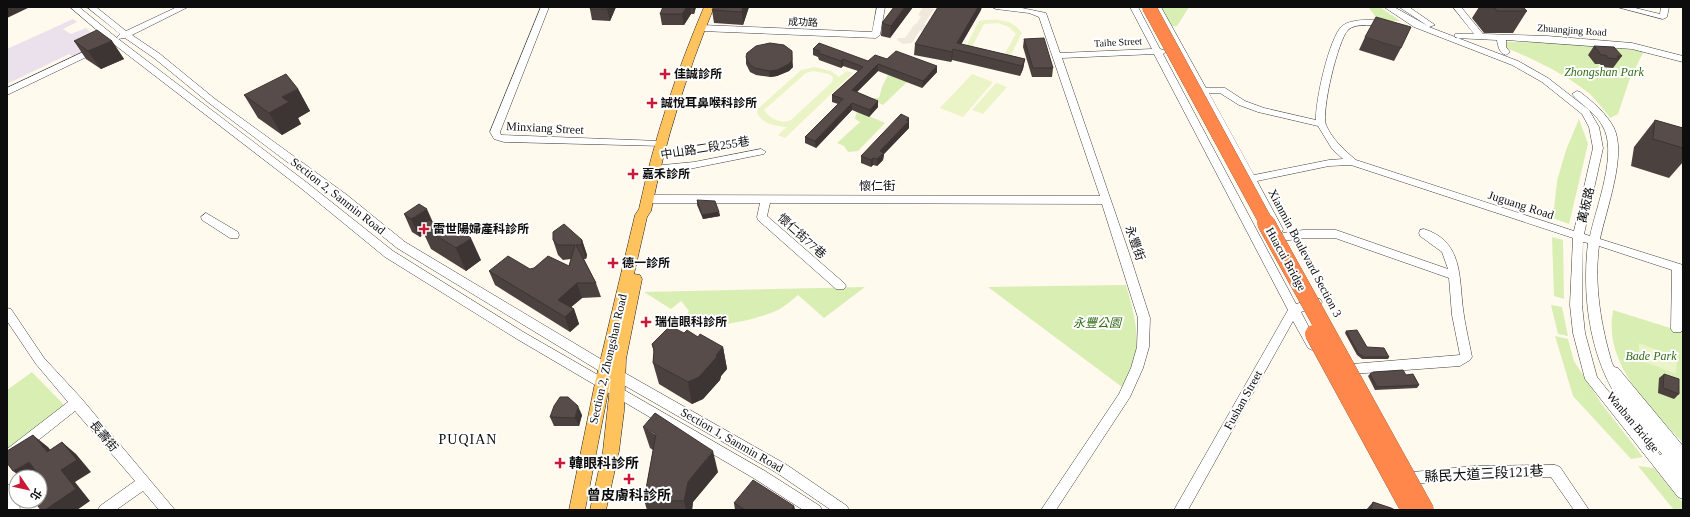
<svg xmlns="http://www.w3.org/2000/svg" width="1690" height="517" viewBox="0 0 1690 517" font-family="'Times New Roman','Noto Sans TC',serif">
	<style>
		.industrial { fill: #eae1ed }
		.green { fill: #d9eeb3 }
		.pitch { fill: #eaf4c6; fill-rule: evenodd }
		.plaza { fill: #f0e8db }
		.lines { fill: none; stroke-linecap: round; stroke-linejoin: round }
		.minor-casing { stroke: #404040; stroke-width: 1 }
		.major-casing { stroke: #1e1e1e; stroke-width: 1 }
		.minor { fill: #fff; fill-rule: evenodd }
		.major { fill: #ffc35e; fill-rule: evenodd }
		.highway-bridge-far1-casing { stroke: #1e1e1e; stroke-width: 14; stroke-linecap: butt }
		.highway-bridge-casing { stroke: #1e1e1e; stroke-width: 18; stroke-linecap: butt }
		.highway-bridge-far1 { stroke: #ff874c; stroke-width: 14 }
		.highway-bridge { stroke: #ff874c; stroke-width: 18 }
		.wall { fill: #4b413f }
		.shaded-wall { fill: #3d3533 }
		.building { fill: #574c49; stroke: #3d3533 }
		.poi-dot { fill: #cb1837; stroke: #fff; stroke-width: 1.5 }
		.labels { text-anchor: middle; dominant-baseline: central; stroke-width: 4; stroke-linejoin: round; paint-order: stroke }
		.far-street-label { font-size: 10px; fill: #0d0d0d; stroke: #fff }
		.park-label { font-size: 12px; font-style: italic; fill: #336b17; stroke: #fff }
		.poi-label { font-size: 12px; font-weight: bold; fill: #0d0d0d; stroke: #fff; text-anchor: start }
		.street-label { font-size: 12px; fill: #0d0d0d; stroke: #fff }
		.quarter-label { font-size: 14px; letter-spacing: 1px; fill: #0d0d0d; stroke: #fff }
		.near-poi-label { font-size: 14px; font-weight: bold; fill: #0d0d0d; stroke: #fff; text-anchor: start }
		.near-street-label { font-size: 14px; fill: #0d0d0d; stroke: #fff }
	</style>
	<rect width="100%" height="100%" fill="#fff9ee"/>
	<!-- industrial -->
	<path class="industrial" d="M73 19 77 22 63 29 71 34 86 28 102 43 74 57 69 54 7 84V49Z"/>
	<!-- green -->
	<path class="green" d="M1160 7H1189L1177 26H1170Z
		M1368 7H1380L1400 21H1379Z
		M1505 42 1569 43 1644 51 1629 81 1618 114 1610 118C1604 110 1597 101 1590 94 1565 74 1536 60 1506 48Z
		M888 75 907 82 883 105 872 100 873 98H879L882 87Z
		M857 111 885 123 858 151 848 152 844 146 837 143 860 122 855 119Z
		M1579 119 1588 144 1569 224 1553 218 1557 181 1566 150Z
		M1552 237 1563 240 1564 299 1554 296Z
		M1126 285C1133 310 1143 342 1132 368 1130 375 1125 381 1122 387L988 287Z
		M865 287 824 318 798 295C792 300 785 306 778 310 748 323 712 328 680 326L689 311 681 301 671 309 644 292Z
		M1551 305 1562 307 1568 336 1558 334Z
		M1613 310 1683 332V443C1649 405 1603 365 1613 310Z
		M1555 336 1568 339 1574 361 1601 403 1643 457 1631 459 1573 396Z
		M32 372 65 406 7 450V390Z
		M1638 466 1654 468 1683 503V510H1674Z"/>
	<!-- pitch -->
	<path class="pitch" d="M985 20C1000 19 1013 20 1022 33L1006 64 965 48 979 21ZM998 23 1009 27 1016 34 1004 55 972 47 984 24Z
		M815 67 831 71 839 77 847 71 853 73 785 138 778 135 787 127C775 126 763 124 757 113L758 109 801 70ZM813 71 829 74 833 77 832 82 791 120C782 125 769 118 764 110L806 73Z
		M972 74 993 82 963 117 940 108Z
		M996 83 1007 87 983 114 972 110Z
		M1639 343 1677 358 1676 374 1639 360Z"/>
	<!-- plaza -->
	<path class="plaza" d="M923 7 934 9 924 24 930 27 928 32 920 30 912 43 903 44 897 40 898 38H905L914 25 917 23 921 16 918 15Z"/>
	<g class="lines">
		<defs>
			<path id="minor" d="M70 7H79L117 38 310 185 393 251 525 333 765 471 820 506 822 510H803L755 479 517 339 385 257 302 189 111 42Z
				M87 7H96L126 31 177 7H188L132 35 160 54 215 99 347 195 405 242 609 364 787 465 847 506 849 510H831L777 473 601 372 397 248 339 201 209 103 154 58 125 38 118 39 117 37 120 34Z
				M541 7H549L500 132 501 135 660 141 663 142 665 144 663 146 504 142 494 139 490 132Z
				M877 7H885L880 35 876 38 701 31 697 28 701 25 872 32Z
				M992 7H1017L1046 13 1060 53 1152 49 1130 7H1138L1160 49 1167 51 1163 54 1296 304 1316 298 1320 299 1322 302 1320 305 1301 312 1318 345 1316 348 1312 350 1308 348 1293 321 1188 510H1174L1288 310 1154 54 1062 58 1129 253 1150 318 1149 347 1143 368 1130 397 1056 510H1041L1119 394 1131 368 1137 347 1138 318 1102 204 770 203 767 216 844 283 846 286 844 289H836L758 220 757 217 760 203H647L642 199 647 195 1100 196 1039 17 1029 13 996 9Z
				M1153 7H1161L1206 88H1225L1245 101 1264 108 1316 120C1315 102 1329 38 1342 26 1351 18 1379 19 1390 22V26L1387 27C1376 26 1356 22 1348 30 1338 40 1321 111 1326 125 1332 139 1344 150 1356 160L1574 231 1593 148 1589 127 1582 114 1542 82 1512 65 1414 27 1384 7H1394L1428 26 1399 7H1409L1435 25 1429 27 1518 61 1548 78 1589 110 1599 127 1603 148 1584 234 1590 236C1596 207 1619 151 1602 125 1595 112 1581 105 1572 94L1577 91 1580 92C1593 102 1606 113 1614 128 1627 155 1606 210 1600 239L1683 265V329L1681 332H1673L1671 329 1672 270 1599 246C1594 285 1601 326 1612 363L1614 367 1618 368 1683 446V499L1678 497 1585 379 1573 333 1570 305 1573 238 1351 165 1329 166 1257 181 1283 229 1282 232H1274L1200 94 1194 93 1192 91 1197 88ZM1209 93H1220L1239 105 1258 112 1318 126 1332 149 1343 159 1329 160 1254 175ZM1583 242 1588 243C1582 293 1589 351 1615 394 1627 416 1645 435 1662 454L1660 455 1597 377 1585 333 1582 305Z
				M1453 7H1461L1483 34 1547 36 1632 43 1683 56V62L1632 49 1506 40V47L1510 52 1506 55C1499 53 1498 46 1497 40L1455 38V34H1474Z
				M1617 7H1631L1660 14 1661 7H1669L1667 17 1663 19Z
				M96 46 100 49 99 51 7 95V88Z
				M761 149 766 152 764 154 694 168 653 172 648 169 653 166 694 162Z
				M206 213 238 232 239 235 238 238H230L202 220 201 217Z
				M1424 229C1463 241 1459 277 1463 309 1465 325 1469 341 1472 357L1470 360 1460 366 1352 374 1348 373 1346 369 1348 365 1352 364 1460 355 1452 315 1449 278 1335 238H1303L1283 241 1278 237 1283 233 1303 230H1336L1448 269 1442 252 1420 236 1419 233 1420 230Z
				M7 308 11 309 44 358 81 398 175 510H159L143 491 116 510H98L100 506 135 481 75 411 12 461 7 463V449L68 402 36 364 7 321Z
				M1555 465 1560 467 1589 510H1574L1551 477 1474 478 1414 484 1404 488 1399 486 1397 482 1399 478 1413 472 1474 466Z
				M7 484C15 487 16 493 16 501H19L20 510H7Z"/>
			<path id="major" d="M704 7H714C687 73 665 141 651 211L647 217 634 274 640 275 642 279 626 359 624 411 619 451 606 510H590L603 451 611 377 585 510H569L595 383 635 215 639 209C654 139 676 73 704 7Z"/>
		</defs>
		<!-- minor casing -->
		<use href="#minor" class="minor-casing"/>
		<!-- major casing -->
		<use href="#major" class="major-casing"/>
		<!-- minor -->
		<use href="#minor" class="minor"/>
		<!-- major -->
		<use href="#major" class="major"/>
		<defs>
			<path id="highway-bridge-far1" d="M1149 7 1267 224"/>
			<path id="highway-bridge" d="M1266 223 1425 510
				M1314 334 1410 510"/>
		</defs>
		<!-- highway-bridge-far1 casing -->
		<use href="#highway-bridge-far1" class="highway-bridge-far1-casing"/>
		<!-- highway-bridge casing -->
		<use href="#highway-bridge" class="highway-bridge-casing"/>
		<!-- highway-bridge-far1 -->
		<use href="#highway-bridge-far1" class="highway-bridge-far1"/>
		<!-- highway-bridge -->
		<use href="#highway-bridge" class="highway-bridge"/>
	</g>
	<!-- wall -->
	<path class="wall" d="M590 7H616L610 21 592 20 590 9Z
		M663 7H696L694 14H691L684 25H662L660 14Z
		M714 7H749L743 25 714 23 712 10Z
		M894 7H913L890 38 881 36 882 23Z
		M1479 7H1523L1527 11 1513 33H1484L1472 18Z
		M981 10 961 44 1025 59 1023 69 1020 76 952 60 951 62 914 55 915 44Z
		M1365 37 1401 48 1394 61 1359 50Z
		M1024 39 1053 68 1052 77H1032L1023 47Z
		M74 41H112L124 59 101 69 86 59Z
		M1594 46 1622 56 1613 68 1602 67 1600 64H1595L1588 55Z
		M813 49 868 61 887 59 937 66V72L922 88 878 71 857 92 878 101V107L869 117 852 110 816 148 805 143V137L838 104 832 102V95L858 71 843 66 841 68 819 60 818 57 813 55Z
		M746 57 793 67 789 71 777 76 770 77 756 75 750 72 746 64Z
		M298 89 310 111 298 118 301 124 282 135 258 118 244 95Z
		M909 118V128L884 154 883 160 877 166 873 165 871 167 861 163V156Z
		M1655 120 1683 128V162L1669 178 1631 166 1634 147Z
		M697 200 719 212 720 216 703 219 697 205Z
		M404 214 433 222 481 260 466 271 431 249 424 234 420 237 412 232Z
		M553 240H582L587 255 586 259H584L596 283 601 297 582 298 571 307 574 309 579 324 570 332 495 285 489 271 530 269 569 266 571 259 563 260 558 255Z
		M1346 331 1367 347 1389 357 1388 359H1362L1357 355 1345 333Z
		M684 333 698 337 723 347 727 369 721 376 720 380 703 399 692 404 659 384 653 363 654 353 652 344Z
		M1370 374 1406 375 1419 385 1417 388 1375 390 1368 376Z
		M1664 374 1679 394 1674 399 1658 393 1659 378Z
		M582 415 579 426H554L550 417Z
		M643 427 718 472 693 502 692 510H647L644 500 653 450 650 448Z
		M1373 502 1395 510H1366Z
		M734 503 794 506 795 510H735Z"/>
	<!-- shaded-wall -->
	<path class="shaded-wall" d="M7 7H30L7 18Z
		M608 7H616L610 21 607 9Z
		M687 7H690L691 14 684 25 682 14Z
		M693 7H696L694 14Z
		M743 7H749L743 25 742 12Z
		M905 7H913L890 38 891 26Z
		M978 7H982L981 10 958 50 957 43Z
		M112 41 124 59 101 69 88 51Z
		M953 49 952 60 951 62 952 52Z
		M792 51 793 67 789 71 777 76 770 77 769 71Z
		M843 59V66L841 68V61Z
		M1025 59 1023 69 1020 76 1022 66Z
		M878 64V71L852 97V90Z
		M937 66V72L922 88 923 81Z
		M298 89 310 111 298 118 301 124 282 135 269 113 282 97Z
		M878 101V107L869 117 870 110Z
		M852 103V110L816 148 815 141Z
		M909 118V128L884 154 883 160 877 166V159L880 151Z
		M873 158V165L871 167V160Z
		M427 209 435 227 421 226 424 234 420 237 411 219Z
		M719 212 720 216 703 219 702 215Z
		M471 238 481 260 466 271 456 248Z
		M582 240 587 255 586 259 581 245Z
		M577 283 582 298 563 314 558 300Z
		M574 309 579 324 570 332 565 317Z
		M723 347 727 369 721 376 720 380 703 399 692 404 688 382Z
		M578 406 582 415 579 426 575 418Z
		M33 435 48 447 62 464 47 452Z
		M62 442 76 454 91 472 75 482 90 501 77 510H45Z
		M713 451 718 472 693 502 692 510H686L684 501 688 482Z
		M29 462 44 474 38 477H21L13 471Z
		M794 506 795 510H791Z"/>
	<!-- building -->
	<path class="building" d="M591 7H608L607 9H590Z
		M663 7H687L682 14H660Z
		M714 7H743L742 12 712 10Z
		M894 7H905L891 26 882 23Z
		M938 7H978L957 43 1025 59 1022 66 953 49 952 52 915 44Z
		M1494 7H1523L1527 11H1497Z
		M1376 17 1411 27 1401 48 1365 37Z
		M97 30 112 41 88 51 74 41Z
		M1044 38 1053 68H1033L1024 39Z
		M770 43 784 45 792 51V60L789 64 777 70 769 71 755 68 750 65 746 57 747 53 756 46Z
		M819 43 868 61 875 55 887 59 896 51 937 66 923 81 878 64 852 90 878 101 870 110 852 103 815 141 805 137 843 99 832 95 863 67 843 59 841 61 818 53 820 51 813 49Z
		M1594 46 1614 47 1622 56H1617L1619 59 1608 58 1606 55H1601Z
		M286 74 298 89 282 97 289 102 269 113 244 95Z
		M901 114 909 118 906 120 909 121 880 151 884 153 877 159 873 158 871 160 861 156Z
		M1655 120 1683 128V148L1653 139Z
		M697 200 715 201 719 212 702 215Z
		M419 204 427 209 411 219 404 214Z
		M429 220 452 234 458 230 471 238 456 248 421 226Z
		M564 224 582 240 581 245H576L596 283H577L558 300 574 309 565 317 489 271 508 256 530 269 534 268 548 256 569 266 575 245H558L553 240V232Z
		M670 326 684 333 687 330 698 337 700 334 723 347 717 354 716 358 699 377 688 382 653 363 654 350 652 344Z
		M1357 330 1367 347 1384 348 1389 357H1364L1358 353 1346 331Z
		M1403 370 1406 375 1413 374 1419 385 1377 387 1370 374 1373 372Z
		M1664 374 1679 379V394L1663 388Z
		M560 397H568L578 406 575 418 550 417 554 406Z
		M655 413 713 451 688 482 684 501 644 500 656 434 643 427Z
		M33 435 47 452 62 442 77 460 61 470 76 489 45 510H41L34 501H40V486L45 483 29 462 13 471 7 463V451Z
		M753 480 794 506 791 510H745L734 503Z
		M1373 502 1391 508 1395 510H1371Z"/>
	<!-- markers -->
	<g class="poi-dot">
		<path d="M663 68h4v4h4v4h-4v4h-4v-4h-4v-4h4z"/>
		<path d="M650 97h4v4h4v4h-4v4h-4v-4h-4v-4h4z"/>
		<path d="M631 168h4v4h4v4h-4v4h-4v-4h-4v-4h4z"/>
		<path d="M422 223h4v4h4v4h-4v4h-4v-4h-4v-4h4z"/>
		<path d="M611 257h4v4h4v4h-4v4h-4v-4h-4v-4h4z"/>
		<path d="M644 316h4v4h4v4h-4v4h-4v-4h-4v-4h4z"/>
		<path d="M558 457h4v4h4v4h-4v4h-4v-4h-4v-4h4z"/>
		<path d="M627 473h4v4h4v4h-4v4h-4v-4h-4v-4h4z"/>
	</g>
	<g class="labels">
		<!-- far-street labels -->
		<g class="far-street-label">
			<text transform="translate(803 22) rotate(2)">成功路</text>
			<text transform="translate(1572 30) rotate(4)">Zhuangjing Road</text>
			<text transform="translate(1118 42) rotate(-3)">Taihe Street</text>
		</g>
		<!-- park labels -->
		<g class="park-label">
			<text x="1604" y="72">Zhongshan Park</text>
			<text x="1097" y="323">永豐公園</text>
			<text x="1651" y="356">Bade Park</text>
		</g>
		<!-- poi labels -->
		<g class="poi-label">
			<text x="674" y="74">佳誠診所</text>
			<text x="661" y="103">誠悅耳鼻喉科診所</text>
			<text x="642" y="174">嘉禾診所</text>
			<text x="433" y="229">雷世陽婦產科診所</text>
			<text x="622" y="263">德一診所</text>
			<text x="655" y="322">瑞信眼科診所</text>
		</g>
		<!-- street labels -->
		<g class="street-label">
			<text transform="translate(545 128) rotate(3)">Minxiang Street</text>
			<text transform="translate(705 148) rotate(-9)">中山路二段255巷</text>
			<text x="877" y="186">懷仁街</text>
			<text transform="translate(338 196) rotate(38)">Section 2, Sanmin Road</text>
			<text transform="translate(1521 205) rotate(18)">Juguang Road</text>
			<text transform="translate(1586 205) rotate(-77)">萬板路</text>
			<text transform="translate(802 236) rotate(42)">懷仁街77巷</text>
			<text transform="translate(1135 243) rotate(71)">永豐街</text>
			<text transform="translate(1305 253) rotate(62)">Xianmin Boulevard Section 3</text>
			<text transform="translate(1286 259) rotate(61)">Huacui Bridge</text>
			<text transform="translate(608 359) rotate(-77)">Section 2, Zhongshan Road</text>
			<text transform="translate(1243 400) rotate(-61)">Fushan Street</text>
			<text transform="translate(1633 422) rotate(50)">Wanban Bridge</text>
			<text transform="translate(104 436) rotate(50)">長壽街</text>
			<text transform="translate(732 440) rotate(30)">Section 1, Sanmin Road</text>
		</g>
		<!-- quarter labels -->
		<g class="quarter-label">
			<text x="468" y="439">PUQIAN</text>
		</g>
		<!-- near-poi labels -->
		<g class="near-poi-label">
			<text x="569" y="463">韓眼科診所</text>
			<text x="629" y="495" text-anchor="middle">曾皮膚科診所</text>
		</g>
		<!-- near-street labels -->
		<g class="near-street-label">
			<text transform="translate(1484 474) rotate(-3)">縣民大道三段121巷</text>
		</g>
	</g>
	<!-- border -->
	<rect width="1690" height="517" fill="none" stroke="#0d0d0d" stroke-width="16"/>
	<!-- north arrow -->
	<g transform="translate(28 489) rotate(124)"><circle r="19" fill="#ffffff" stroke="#9e9e9e"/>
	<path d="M0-3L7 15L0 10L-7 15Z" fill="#cb1837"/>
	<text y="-6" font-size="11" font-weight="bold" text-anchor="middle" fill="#0d0d0d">北</text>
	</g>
</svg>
